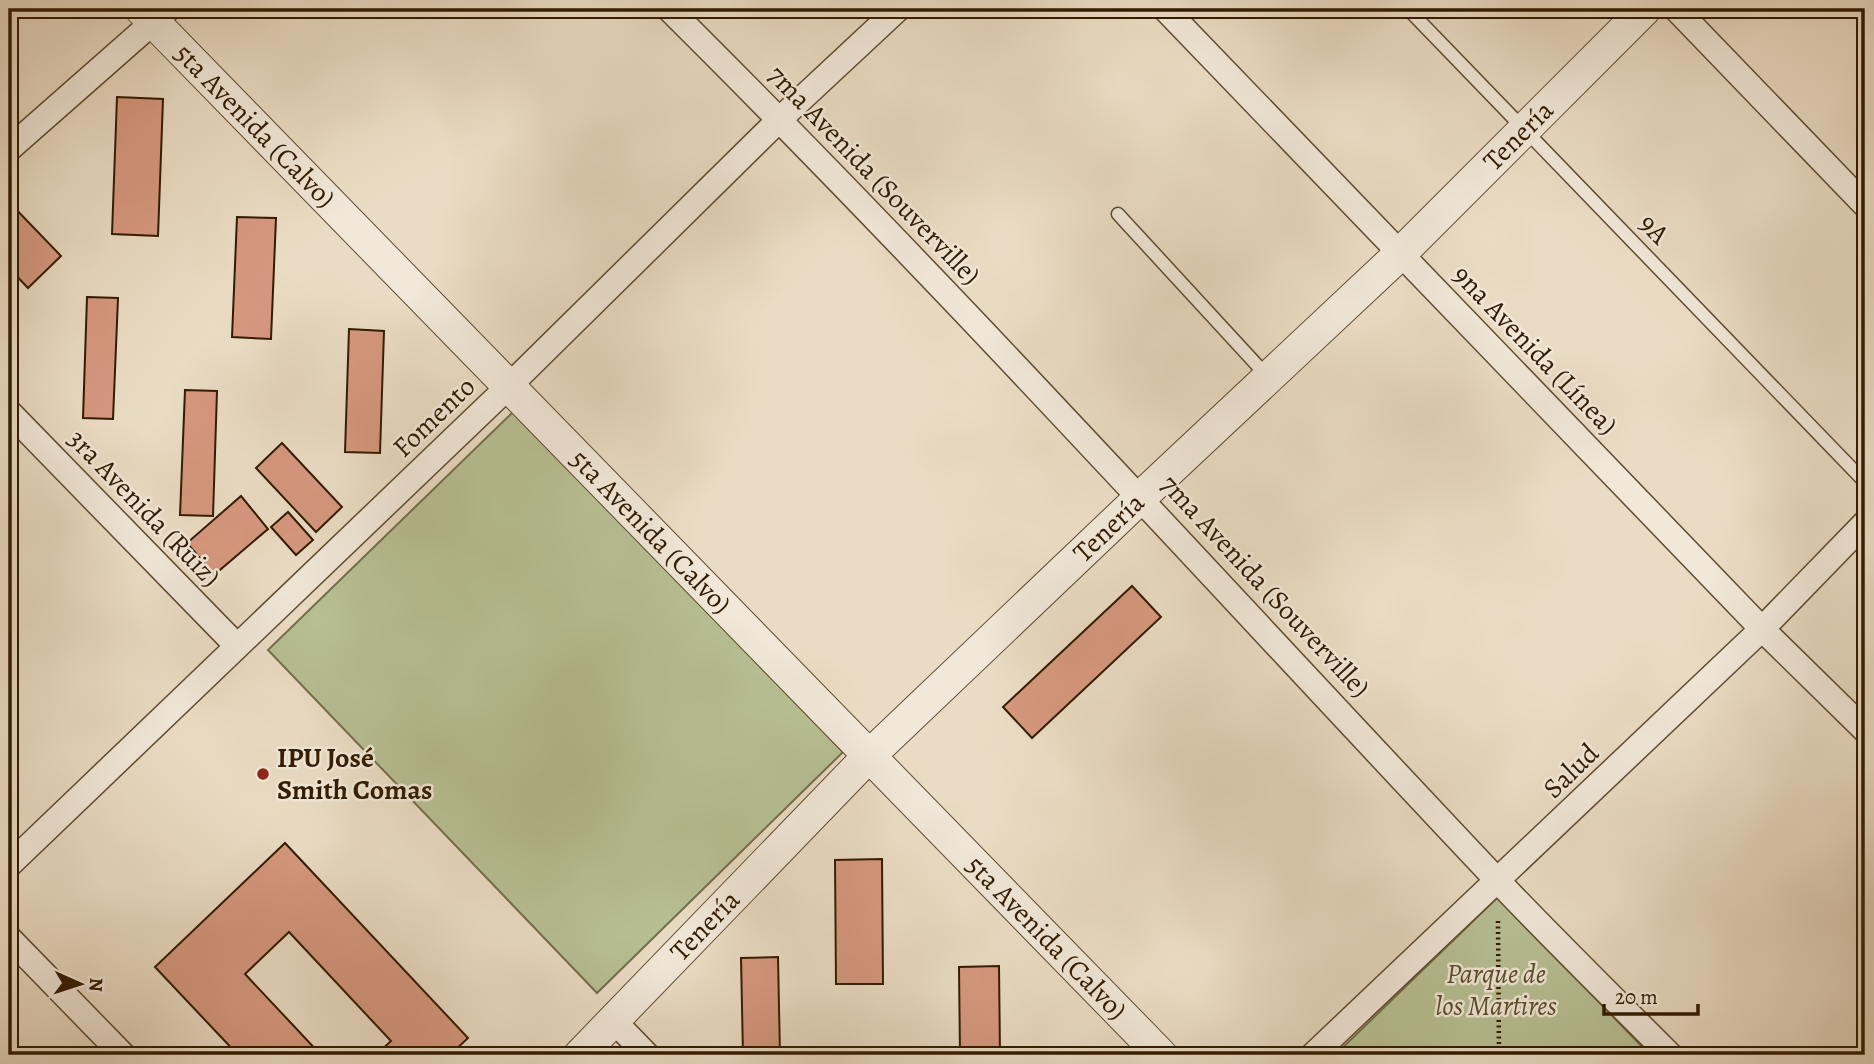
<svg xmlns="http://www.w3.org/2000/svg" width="1874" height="1064" viewBox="0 0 1874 1064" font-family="Alegreya,serif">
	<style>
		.green { fill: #b7c094; stroke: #746e4a; stroke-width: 2 }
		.building { fill: #d6987f; stroke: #321b00; stroke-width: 2 }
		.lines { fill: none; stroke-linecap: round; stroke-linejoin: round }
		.service-casing { stroke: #604b31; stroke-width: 15 }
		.minor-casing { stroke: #604b31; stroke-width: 27 }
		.tertiary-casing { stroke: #604b31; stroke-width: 34 }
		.path { stroke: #321b00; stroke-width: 4.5; stroke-dasharray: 2 3.5; stroke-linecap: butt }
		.service { stroke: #f1e8d9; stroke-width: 12 }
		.minor { stroke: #f1e8d9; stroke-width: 24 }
		.tertiary { stroke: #f1e8d9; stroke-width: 32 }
		.poi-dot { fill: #8f2418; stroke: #f1e8d9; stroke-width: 2.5 }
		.labels { text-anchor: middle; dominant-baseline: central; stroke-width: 5; stroke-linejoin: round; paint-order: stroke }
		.street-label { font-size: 28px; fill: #321b00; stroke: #f1e8d9 }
		.poi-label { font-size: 28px; font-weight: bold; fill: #321b00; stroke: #f1e8d9; text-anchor: start }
		.park-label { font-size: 28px; font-style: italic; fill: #5a4d2c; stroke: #f1e8d9 }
	</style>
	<rect width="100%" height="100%" fill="#eadcc4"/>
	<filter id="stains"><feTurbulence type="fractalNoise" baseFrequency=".00286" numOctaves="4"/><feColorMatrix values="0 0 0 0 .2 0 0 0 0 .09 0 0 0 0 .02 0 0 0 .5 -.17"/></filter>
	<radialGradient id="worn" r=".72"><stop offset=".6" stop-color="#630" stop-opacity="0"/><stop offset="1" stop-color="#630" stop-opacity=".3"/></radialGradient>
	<!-- green -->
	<path class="green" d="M514 411 843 752 597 993 268 650Z
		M1498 897 1650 1055H1335Z"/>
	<!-- building -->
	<path class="building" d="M117 97 163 99 158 236 112 234Z
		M9 202 61 256 28 288 9 268Z
		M237 217 276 218 271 339 232 337Z
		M87 297 118 298 113 419 83 418Z
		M349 329 384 331 380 453 345 452Z
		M185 390 217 391 213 516 180 515Z
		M282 443 342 507 316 532 256 468Z
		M241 496 268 529 214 575 187 543Z
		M288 512 313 540 296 555 271 527Z
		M9 518H13L9 618Z
		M1132 586 1161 617 1032 738 1003 707Z
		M285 843 468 1038 450 1055H376L391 1041 289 932 245 974 321 1055H238L155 967Z
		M882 859 883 984H836L835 860Z
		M778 957 780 1055H743L741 958Z
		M999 966 1000 1055H960L959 967Z"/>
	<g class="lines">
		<defs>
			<path id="service" d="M1408 9 1865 482
				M1118 214 1267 376"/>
			<path id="minor" d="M669 9C953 291 1221 588 1496 879 1553 939 1612 997 1670 1055
				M1165 9 1762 629 1865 730
				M1676 9 1865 205
				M9 149 168 9
				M9 412 237 646
				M9 865 509 386 780 119 898 9
				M9 938 123 1055
				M614 1021 647 1055
				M1313 1055 1762 629 1865 523"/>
			<g id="tertiary">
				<path id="s1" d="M141 9 1161 1055"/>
				<path id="s2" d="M580 1055 869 756 1141 497 1400 254 1645 9"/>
			</g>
		</defs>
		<!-- service casing -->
		<use href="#service" class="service-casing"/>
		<!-- minor casing -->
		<use href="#minor" class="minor-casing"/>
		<!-- tertiary casing -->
		<use href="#tertiary" class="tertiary-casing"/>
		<!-- path -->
		<path class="path" d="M1498 921 1499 1055"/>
		<!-- service -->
		<use href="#service" class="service"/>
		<!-- minor -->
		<use href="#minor" class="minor"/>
		<!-- tertiary -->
		<use href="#tertiary" class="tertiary"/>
	</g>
	<!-- markers -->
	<circle class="poi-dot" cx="263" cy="774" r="7"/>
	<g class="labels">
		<!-- street labels -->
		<g class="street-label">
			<text stroke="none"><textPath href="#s1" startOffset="163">5ta Avenida (Calvo)</textPath></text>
			<text stroke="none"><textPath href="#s2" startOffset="1314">Tenería</textPath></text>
			<text transform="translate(874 175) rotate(46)">7ma Avenida (Souverville)</text>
			<text transform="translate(1654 229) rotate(46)">9A</text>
			<text transform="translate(1535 350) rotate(46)">9na Avenida (Línea)</text>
			<text transform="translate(434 417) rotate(-44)">Fomento</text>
			<text transform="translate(144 508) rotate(46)">3ra Avenida (Ruiz)</text>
			<text stroke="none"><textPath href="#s2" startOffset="747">Tenería</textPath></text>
			<text stroke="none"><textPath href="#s1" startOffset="730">5ta Avenida (Calvo)</textPath></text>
			<text transform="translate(1265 586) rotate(47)">7ma Avenida (Souverville)</text>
			<text transform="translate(1571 771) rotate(-44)">Salud</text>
			<text stroke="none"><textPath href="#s2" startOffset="180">Tenería</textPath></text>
			<text stroke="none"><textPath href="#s1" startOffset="1297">5ta Avenida (Calvo)</textPath></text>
		</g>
		<!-- poi labels -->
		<g class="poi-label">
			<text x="277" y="758">IPU José<tspan x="277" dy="32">Smith Comas</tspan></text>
		</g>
		<!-- park labels -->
		<g class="park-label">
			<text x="1496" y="974">Parque de<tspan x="1496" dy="32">los Martires</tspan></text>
		</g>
	</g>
	<!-- margin -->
	<rect width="1874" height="1064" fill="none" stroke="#eadcc4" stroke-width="35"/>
	<rect x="10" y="10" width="1853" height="1043" fill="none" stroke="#321b00" stroke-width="3.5"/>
	<rect x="18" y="18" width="1839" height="1029" fill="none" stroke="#321b00" stroke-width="2"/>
	<!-- north arrow -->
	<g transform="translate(80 984) rotate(93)" stroke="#f1e8d9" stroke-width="5" paint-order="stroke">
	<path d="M0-5L12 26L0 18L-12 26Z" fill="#321b00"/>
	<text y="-10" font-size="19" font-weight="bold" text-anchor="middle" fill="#321b00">N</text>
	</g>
	<!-- scale -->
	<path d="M1604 1004v10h94v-10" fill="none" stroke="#321b00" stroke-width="3.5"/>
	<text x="1615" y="1004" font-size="21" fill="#321b00" stroke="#f1e8d9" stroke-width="5" paint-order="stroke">20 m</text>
	<rect width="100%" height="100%" filter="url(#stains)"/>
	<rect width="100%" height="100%" fill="url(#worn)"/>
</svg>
